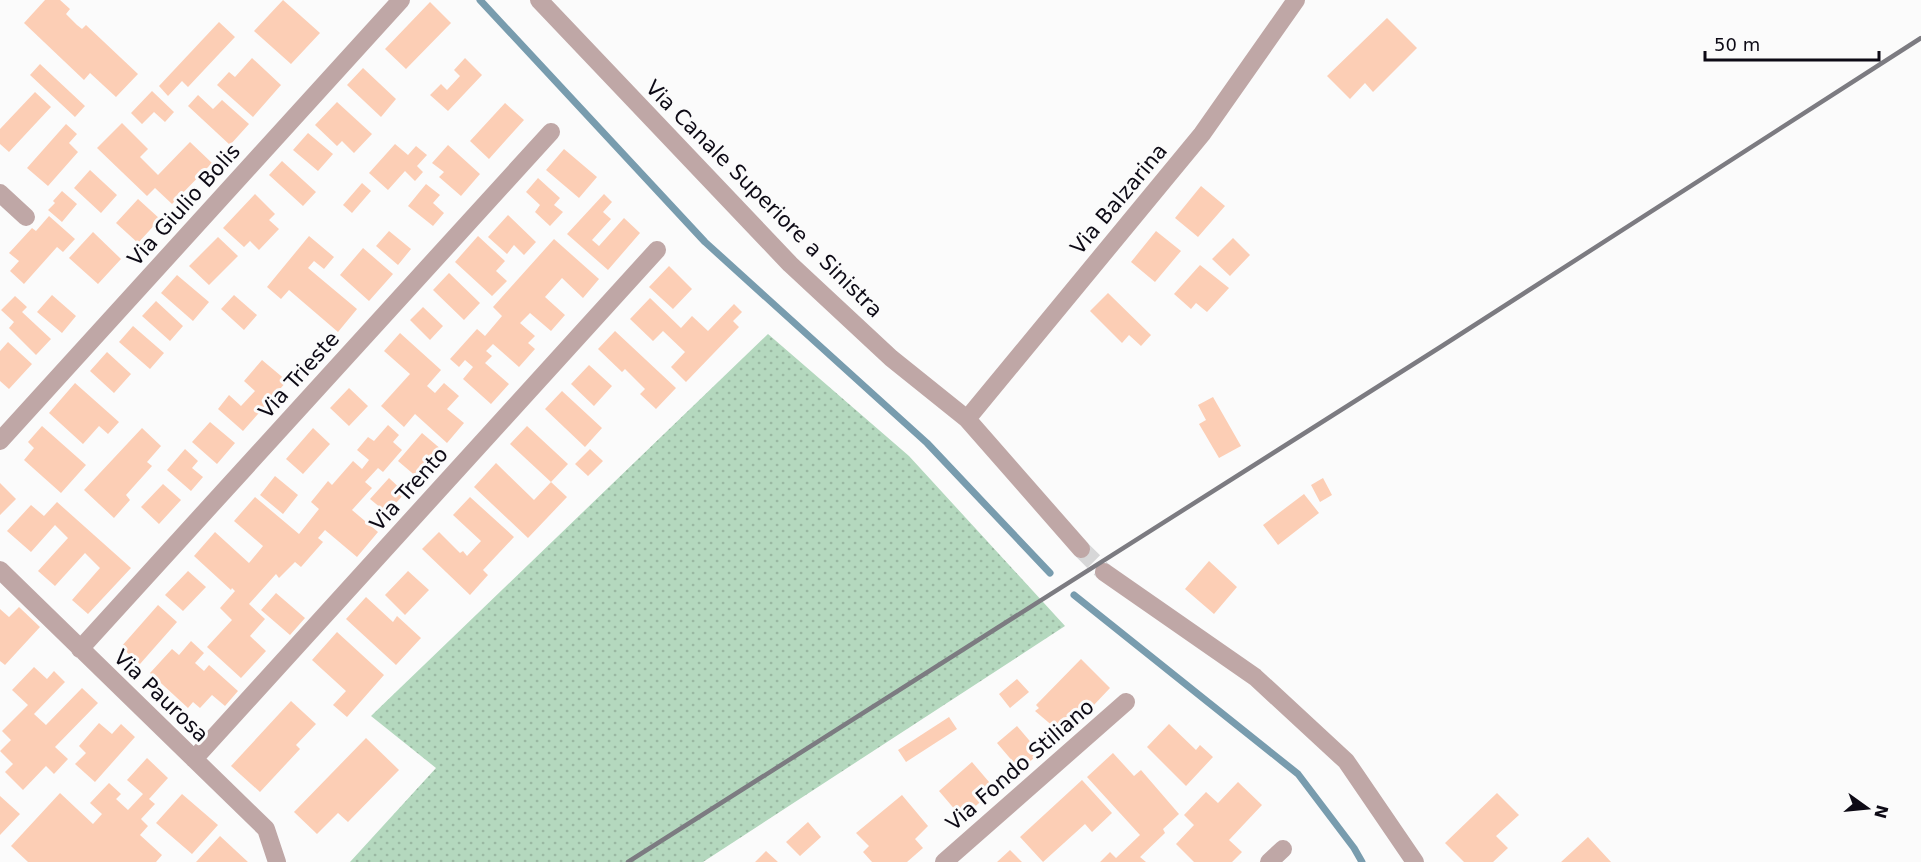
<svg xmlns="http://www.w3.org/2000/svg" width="1921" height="862" viewBox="0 0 1921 862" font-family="'DejaVu Sans',sans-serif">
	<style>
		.grass { fill: url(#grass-dots) }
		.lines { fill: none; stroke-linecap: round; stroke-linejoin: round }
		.stream { stroke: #789cae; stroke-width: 7 }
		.building { fill: #fcceb5 }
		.street-tunnel { stroke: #d7d7d8; stroke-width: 18; stroke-dasharray: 18 9; stroke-linecap: butt }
		.street { stroke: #bfa7a6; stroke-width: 18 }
		.rail { stroke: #7c7b81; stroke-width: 4.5 }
		.labels { text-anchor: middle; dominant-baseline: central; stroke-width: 6; stroke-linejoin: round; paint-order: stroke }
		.street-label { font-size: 21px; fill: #0d0a15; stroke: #fbfbfb }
	</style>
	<defs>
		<pattern id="grass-dots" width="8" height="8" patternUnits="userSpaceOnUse" patternTransform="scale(1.5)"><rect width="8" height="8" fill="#b4d8be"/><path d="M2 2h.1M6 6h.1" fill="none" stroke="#9ab8a2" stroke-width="1.8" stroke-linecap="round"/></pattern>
	</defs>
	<rect width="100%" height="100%" fill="#fbfbfb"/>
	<!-- grass -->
	<path class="grass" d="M768 334 909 456 1065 626 703 862H350L436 768 371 716Z"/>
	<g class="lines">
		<!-- stream -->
		<path class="stream" d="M480 0 705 242 927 443 1050 573
			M1074 595 1298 774 1354 848 1362 862"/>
	</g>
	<!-- building -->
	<path class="building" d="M45 0H60L70 9 66 14 77 25 82 29 86 25 138 74 116 97 90 73 84 80 24 23Z
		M283 0 320 33 291 64 254 31Z
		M430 2 451 23 406 69 385 49Z
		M1387 18 1417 48 1373 92 1365 83 1350 99 1327 76Z
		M219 22 235 37 188 87 182 81 168 96 159 86Z
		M252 58 281 85 253 117 217 85 229 72 235 77Z
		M465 58 482 75 448 111 430 95 441 84 447 90 460 76 454 70Z
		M40 64 85 106 75 117 30 75Z
		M363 68 396 99 381 117 347 85Z
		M152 91 174 112 165 122 154 112 142 124 131 113Z
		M35 92 51 107 9 152 0 144V129Z
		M198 95 213 109 222 100 249 124 230 145 188 106Z
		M337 102 372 134 354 153 342 141 337 146 315 125Z
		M505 103 524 120 489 159 470 141Z
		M122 123 148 149 140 157 158 175 190 142 212 163 172 204 155 188 147 196 97 148Z
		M66 124 77 134 69 143 78 152 48 186 27 168Z
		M308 133 333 154 318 171 293 150Z
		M395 144 408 155 416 146 427 155 417 166 423 172 415 181 405 171 388 190 369 173Z
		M448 145 480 174 461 196 439 177 444 172 432 163Z
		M564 149 597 177 579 198 546 170Z
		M282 161 316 192 303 206 269 175Z
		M90 170 117 195 101 213 74 188Z
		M538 178 560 198 554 205 563 212 550 226 535 212 540 205 526 192Z
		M362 183 371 191 352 213 343 205Z
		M426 184 440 195 433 203 444 213 433 226 408 206Z
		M1201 186 1225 206 1198 237 1175 218Z
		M62 191 77 204 62 222 48 210 55 203 53 201Z
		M255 194 275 214 269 220 279 229 259 250 250 241 244 247 223 228Z
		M604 194 612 202 603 212 611 219 592 240 599 246 624 218 640 233 608 270 567 234Z
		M138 199 160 219 138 243 116 223Z
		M508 215 536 242 524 255 514 245 507 254 488 237Z
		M49 216 75 239 63 252 57 247 24 284 10 271 19 261 9 253 32 228 36 231Z
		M389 231 411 249 398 265 376 246Z
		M1156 231 1181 251 1155 282 1131 262Z
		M93 232 121 259 98 284 69 258Z
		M309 236 334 257 324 269 314 261 308 268 357 309 338 332 289 290 281 299 267 287Z
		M478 236 505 261 496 271 507 281 492 296 455 262Z
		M218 237 238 256 209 285 189 266Z
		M1233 238 1250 255 1230 276 1212 259Z
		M554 239 599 279 583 298 562 278 545 297 565 315 551 331 530 313 520 323 535 336 528 343 535 349 519 367 493 344 486 351 492 356 485 363 509 384 491 404 463 379 473 367 465 360 459 367 450 359 477 329 485 336 502 316 493 307Z
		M363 248 393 274 369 301 340 275Z
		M1200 265 1229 288 1207 312 1196 303 1191 309 1174 294Z
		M669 266 692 289 673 309 649 287Z
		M449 273 480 303 464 320 433 290Z
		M177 275 209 302 193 321 161 293Z
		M1108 293 1151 335 1141 346 1129 335 1122 343 1090 311Z
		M52 295 76 316 62 333 37 312Z
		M234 295 257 315 244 330 221 309Z
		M15 296 27 307 22 312 51 339 36 355 9 328 14 322 1 310Z
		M650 298 681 328 692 316 708 331 734 304 742 312 733 321 739 327 686 382 671 367 685 352 663 331 653 341 630 319Z
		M156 301 183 326 170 341 142 316Z
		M423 307 443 326 430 340 410 320Z
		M133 326 164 353 150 369 119 342Z
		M615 331 676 388 656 409 640 394 645 389 625 369 622 372 598 349Z
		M400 333 441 370 427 386 435 393 444 383 459 396 447 409 464 423 447 443 415 414 404 427 381 406 410 374 384 351Z
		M8 342 32 364 9 389 0 381V351Z
		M107 352 131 374 114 393 90 371Z
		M262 360 287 381 243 431 218 409 229 395 241 406 255 391 244 381Z
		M589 365 612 386 594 406 571 384Z
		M75 383 119 422 108 434 99 426 83 444 49 413Z
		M349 388 368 406 349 426 330 408Z
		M562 391 602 428 585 447 545 409Z
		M1213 397 1241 446 1219 458 1199 424 1206 420 1198 405Z
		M210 422 235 443 217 464 192 442Z
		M388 425 399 435 393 442 402 450 383 472 378 468 365 482 372 488 352 510 378 532 357 557 325 530 318 538 323 542 301 567 295 562 279 578 276 574 249 604 265 619 250 636 266 651 241 678 207 647 232 620 220 608 235 591 232 588 231 590 194 556 215 532 249 563 263 546 234 521 255 497 299 534 319 509 311 502 328 481 332 485 353 461 362 469 369 460 357 450 368 437 374 441Z
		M42 426 86 465 61 493 24 460 34 448 28 442Z
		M527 426 568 464 551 482 510 444Z
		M142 428 161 446 147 462 152 466 126 495 130 500 114 518 84 490Z
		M313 428 330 444 303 474 286 459Z
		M422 433 442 450 418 478 398 461Z
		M185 449 198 461 192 468 203 477 191 491 167 470Z
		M590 449 603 461 588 476 575 464Z
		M496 463 534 500 551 482 567 497 528 538 474 487Z
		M275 476 298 495 283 514 260 495Z
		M389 478 405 493 387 513 370 499Z
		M1323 478 1332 495 1320 502 1311 485Z
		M0 483 16 499 0 515Z
		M163 484 181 500 159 524 141 507Z
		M1304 494 1319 513 1278 545 1263 525Z
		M470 497 514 537 483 570 488 575 470 595 422 549 439 532 460 553 463 551 467 556 481 541 453 515Z
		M57 502 131 568 88 614 72 600 100 568 85 553 55 586 38 571 68 538 55 525 31 552 7 531 31 505 44 516Z
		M1209 561 1237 587 1214 614 1185 589Z
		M188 571 206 587 183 611 165 595Z
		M408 571 429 590 405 615 385 595Z
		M276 593 305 618 290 635 261 610Z
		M366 597 393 622 397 616 421 638 396 665 346 619Z
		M158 605 177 622 140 664 121 647Z
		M19 607 40 627 5 665 0 661V609L9 617Z
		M337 632 384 675 347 717 333 705 346 691 312 660Z
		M191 641 204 653 195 663 204 671 209 665 238 691 225 706 212 695 200 708 193 702 188 708 150 673 172 649 179 655Z
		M1081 659 1110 688 1092 707 1086 701 1080 707 1083 710 1061 733 1035 711 1039 708 1036 705Z
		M34 667 47 679 54 671 65 682 34 714 46 725 82 688 98 703 55 747 68 759 54 774 46 766 23 790 5 772 13 764 0 751 11 740 2 731 28 705 12 690Z
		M1017 679 1029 692 1010 708 999 694Z
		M291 701 316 724 296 745 300 749 260 792 231 766Z
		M949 717 957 729 906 762 898 750Z
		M99 723 112 734 121 724 135 737 95 782 75 764 86 753 79 746Z
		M1169 724 1196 750 1200 745 1213 757 1186 786 1147 747Z
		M1017 726 1040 753 1020 770 997 743Z
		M366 738 399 770 348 822 338 813 317 834 294 812Z
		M1113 753 1134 776 1141 770 1179 814 1163 829 1165 833 1140 857 1146 862H1100L1110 852 1116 858 1140 835 1087 777Z
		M147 758 168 778 149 799 155 804 141 819 148 826 140 835 162 855 156 862H28L11 846 60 793 93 824 102 814 90 803 109 783 121 794 116 799 128 810 143 794 127 780Z
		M972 762 995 789 962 818 939 791Z
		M1082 780 1112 813 1092 832 1085 824 1043 862 1020 837Z
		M1238 782 1262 805 1229 840 1242 852 1232 862H1194L1176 844 1194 825 1184 815 1206 792 1218 803Z
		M1497 793 1519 815 1496 836 1508 848 1493 862H1464L1445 843Z
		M182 794 218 825 192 854 156 823Z
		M902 795 928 826 915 839 923 848 907 862H872L863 852 869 846 856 833Z
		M0 796 20 814 0 835Z
		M808 822 821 837 800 856 786 842Z
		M220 836 248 862H196Z
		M1588 837 1611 862H1561Z
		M1010 850 1022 862H997Z
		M766 851 778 862H755Z"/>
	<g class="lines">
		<!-- street-tunnel -->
		<path class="street-tunnel" d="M1081 549 1104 572"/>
		<!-- street -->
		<path class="street" d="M539 0 790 264 891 358 967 419 1081 549
			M0 193 26 217
			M967 419 1202 134 1296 0
			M0 441 401 0
			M0 570 266 829 277 862
			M1104 572 1255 677 1346 761 1415 862
			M80 649 551 132
			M194 759 657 250
			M944 862 1126 702
			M1269 862 1283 849"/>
		<!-- rail -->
		<path class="rail" d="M628 862 1442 346 1921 38"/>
	</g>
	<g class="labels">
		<!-- street labels -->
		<g class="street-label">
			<text transform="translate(764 199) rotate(45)">Via Canale Superiore a Sinistra</text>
			<text transform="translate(1119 199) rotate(-50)">Via Balzarina</text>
			<text transform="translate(184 205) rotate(-48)">Via Giulio Bolis</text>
			<text transform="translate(299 375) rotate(-48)">Via Trieste</text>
			<text transform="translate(409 489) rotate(-48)">Via Trento</text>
			<text transform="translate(161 696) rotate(44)">Via Paurosa</text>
			<text transform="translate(1020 765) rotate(-41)">Via Fondo Stiliano</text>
		</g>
	</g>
	<!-- north arrow -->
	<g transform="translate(1867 808) rotate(105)" stroke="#fbfbfb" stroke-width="4.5" paint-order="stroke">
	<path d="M0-4.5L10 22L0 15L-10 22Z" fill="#0d0a15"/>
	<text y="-9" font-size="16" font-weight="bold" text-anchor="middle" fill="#0d0a15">N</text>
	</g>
	<!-- scale -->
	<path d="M1705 51v9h174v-9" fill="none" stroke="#0d0a15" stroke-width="3"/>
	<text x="1714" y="51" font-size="18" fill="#0d0a15" stroke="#fbfbfb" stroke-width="4.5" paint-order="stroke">50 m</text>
</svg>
